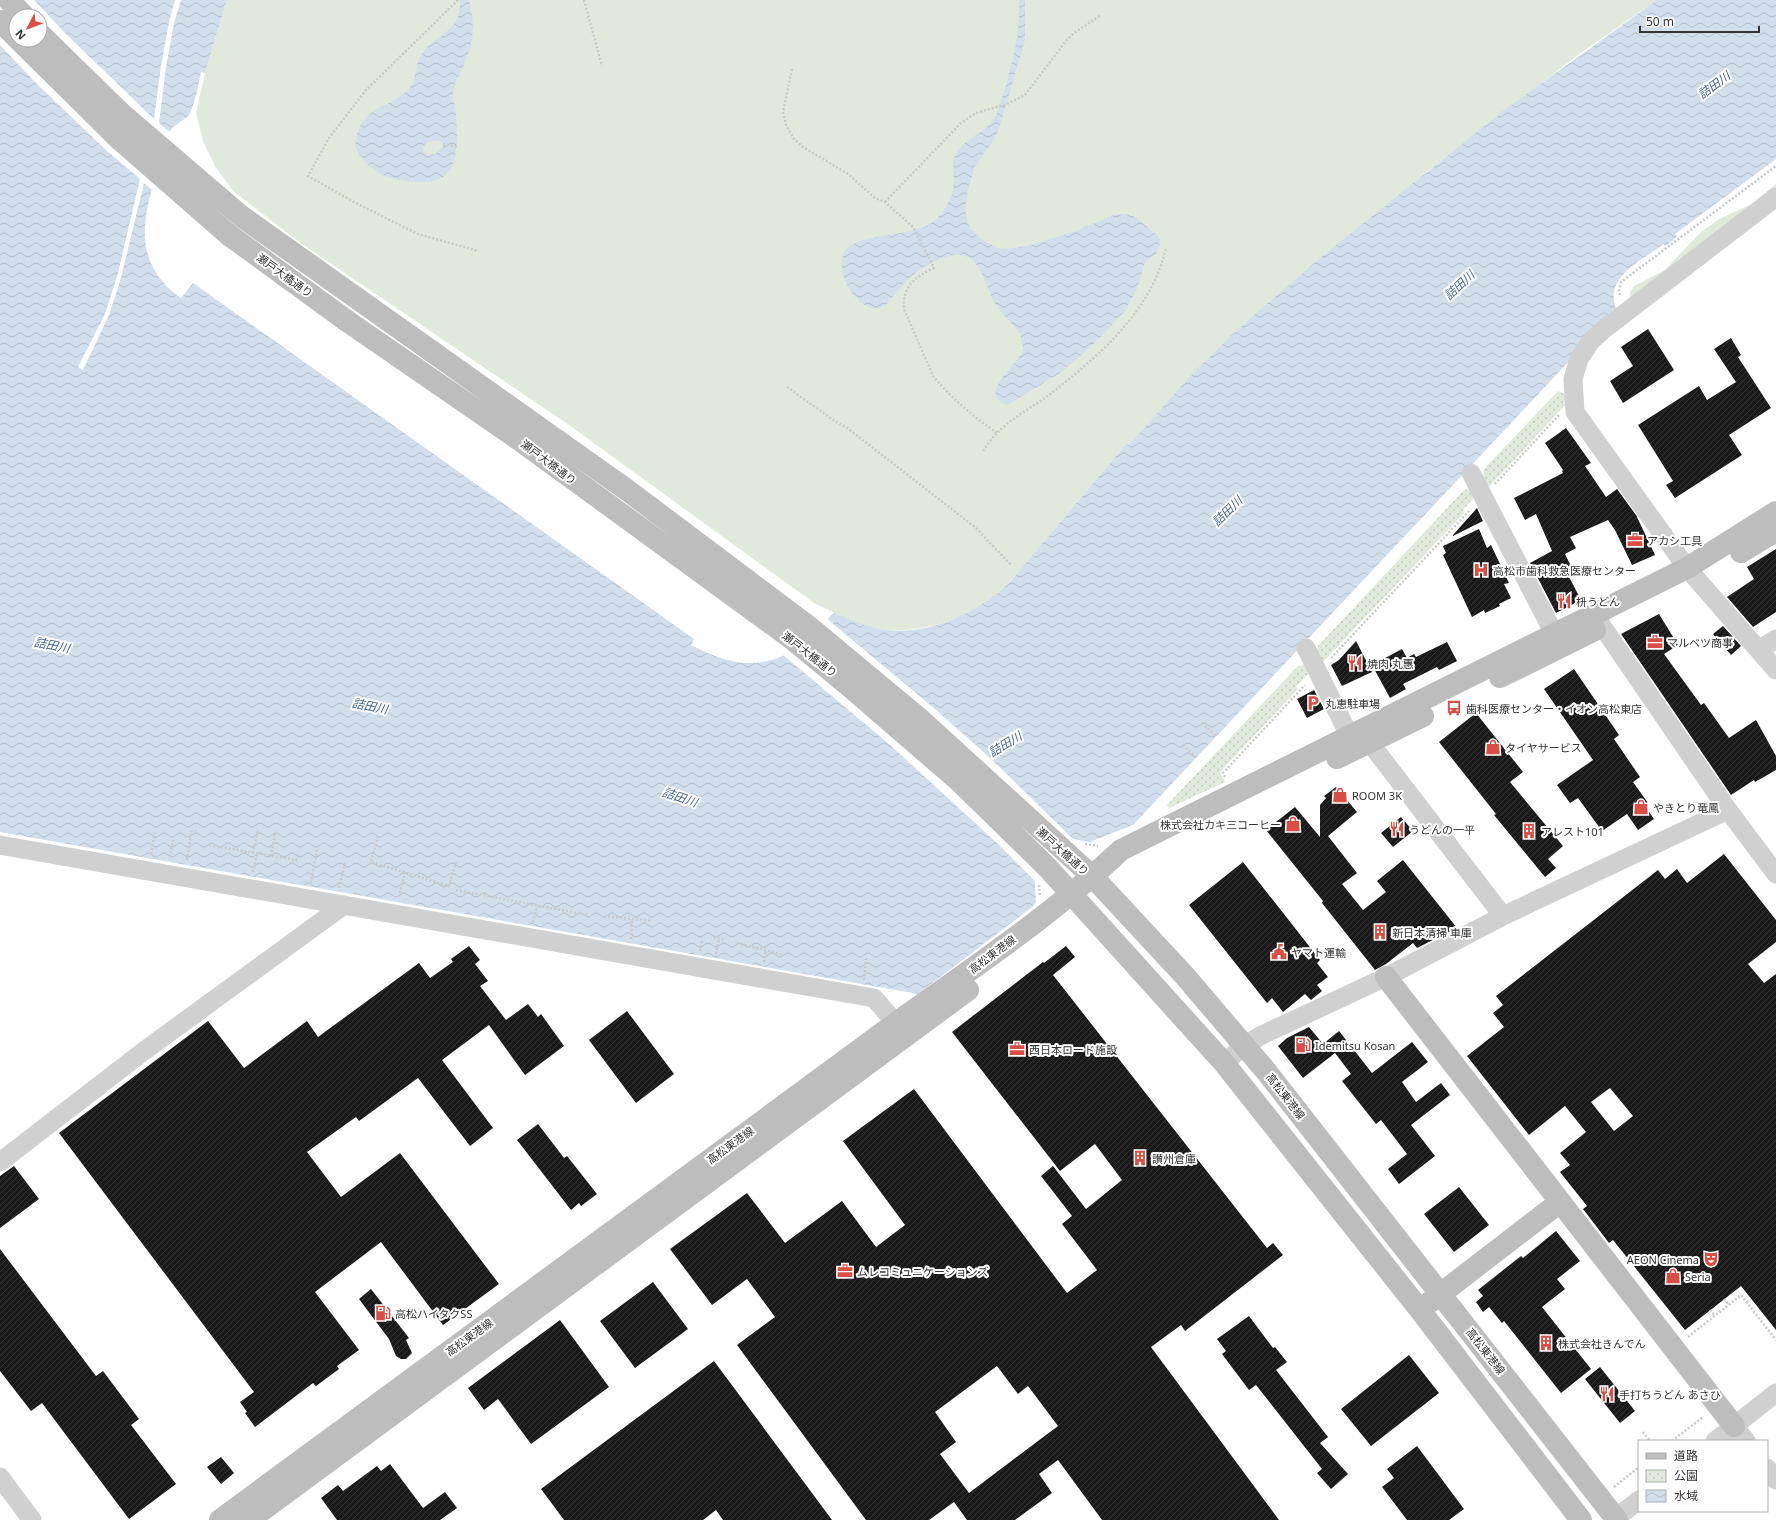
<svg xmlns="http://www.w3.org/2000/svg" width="1776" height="1520" viewBox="0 0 1776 1520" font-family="'Noto Sans','Noto Sans JP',sans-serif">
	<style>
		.green { fill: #e1e9dd }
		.park { fill: url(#park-dots) }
		.water { fill: url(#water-waves); fill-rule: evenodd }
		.pier { fill: #fff }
		.building { fill: url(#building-hatch); fill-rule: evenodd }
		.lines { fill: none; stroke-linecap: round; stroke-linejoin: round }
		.path { stroke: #cacaca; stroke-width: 2.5; stroke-dasharray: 2 2; stroke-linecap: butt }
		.street { stroke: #d0d0d0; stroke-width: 19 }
		.secondary { stroke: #bdbdbd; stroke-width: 22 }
		.labels { text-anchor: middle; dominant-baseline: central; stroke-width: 4; stroke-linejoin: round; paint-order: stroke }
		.street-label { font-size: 11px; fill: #333; stroke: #fff }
		.poi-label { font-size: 11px; fill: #333; stroke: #fff; text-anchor: start }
		.water-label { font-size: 12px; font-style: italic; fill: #456990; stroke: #fff }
	</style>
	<defs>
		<pattern id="park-dots" width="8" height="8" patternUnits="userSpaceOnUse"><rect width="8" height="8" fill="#e1e9dd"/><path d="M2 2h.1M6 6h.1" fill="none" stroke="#c2c8be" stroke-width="1.8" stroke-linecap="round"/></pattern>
		<pattern id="water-waves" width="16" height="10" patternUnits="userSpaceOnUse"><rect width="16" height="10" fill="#d1deec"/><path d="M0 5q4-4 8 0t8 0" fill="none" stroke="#b4bfcb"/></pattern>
		<pattern id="building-hatch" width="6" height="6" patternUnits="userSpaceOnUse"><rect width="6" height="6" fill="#1a1a1a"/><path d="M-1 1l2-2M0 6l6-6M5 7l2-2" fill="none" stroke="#333"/></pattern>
	</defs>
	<rect width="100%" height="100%" fill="#fff"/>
	<!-- green -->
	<path class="green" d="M227 0H1657L1578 55 1425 173 1151 421 1129 445 1126 444 1010 582C979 613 933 633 888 630 862 628 837 614 814 603L569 425 299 242 233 191 215 166 203 141 196 113 205 73Z
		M1776 184V191L1630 299V293L1634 286 1665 270 1701 232 1721 218 1752 204Z"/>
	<!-- park -->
	<path class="park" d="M1558 391 1565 394 1568 402 1488 488 1483 479 1484 469Z
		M1468 489H1472L1477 494 1463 510 1465 512 1323 662 1317 651 1318 646 1464 490Z
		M1302 665H1306L1311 671 1296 687 1298 689 1220 772 1225 782 1169 808 1167 805 1297 667Z"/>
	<!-- water -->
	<path class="water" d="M0 0H227L205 73 201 72C199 82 194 110 188 116 183 121 173 125 170 131 163 142 161 158 158 169 142 219 132 263 181 298L193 283 694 639 691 645C722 661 751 671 785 655 797 649 823 623 834 613 851 620 869 628 887 630 931 635 979 612 1010 582L1126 444 1129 445 1193 373 1238 329 1320 258 1503 111 1657 0H1776V159L1675 234 1677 237 1665 246 1664 244C1642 260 1604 277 1616 308L1576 354 1133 825 1092 841 1032 907 918 994 0 832ZM16 16H40V40H16Z
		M460 0H469C474 20 475 39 466 59 462 70 455 81 453 93 452 100 456 107 456 114 460 169 453 192 391 178 379 176 359 160 356 147 353 135 364 116 374 111 386 104 398 100 408 90 418 79 414 63 423 52 438 33 462 31 460 0ZM439 140 443 144V147L435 154 428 155 424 153 423 147 428 142Z
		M1019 0H1025V40L999 129 993 141 975 166 968 190 965 210 967 218 970 228 981 239 998 248 1008 249 1030 245 1073 232 1114 215 1126 214 1135 217 1156 234 1160 239V244L1156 254 1145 262 1137 289 1124 312 1091 347 1060 373 1007 405C977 395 1015 366 1021 354 1023 351 1023 346 1022 342 1021 328 1005 319 998 308 987 294 986 272 972 260 966 254 954 254 946 257 918 266 906 280 888 303 865 324 831 275 845 251 856 233 909 237 930 224 943 216 953 198 954 183 954 175 952 166 954 158 960 141 980 136 991 123 998 115 1000 102 1004 92 1013 61 1020 33 1019 0Z"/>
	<!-- pier -->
	<path class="pier" d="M0 0H34L66 34 154 119 161 66 169 22 175 0H181L174 23 166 67 159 123 171 133 153 191 144 183 121 278 109 315 83 370 78 367 105 314 117 277 140 179 107 151 36 83 0 45V7L16 24V40H40V16H16Z
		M826 618 935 709 990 758 1073 839 1094 843 1036 906 1035 881 997 843 889 744 782 654Z"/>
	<!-- building -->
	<path class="building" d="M1648 329 1674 370 1623 403 1610 381 1633 366 1621 347Z
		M1731 338 1741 355 1738 357 1771 408 1729 435 1742 455 1675 498 1666 485 1673 481 1638 425 1699 386 1707 400 1736 382 1714 349Z
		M1566 428 1591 463 1585 466 1606 497 1617 489 1636 515 1655 555 1632 565 1615 530 1608 520 1570 537 1576 548 1565 554 1571 566 1565 569 1581 600 1556 613 1530 563 1552 551 1536 514 1525 520 1514 498 1563 473 1562 471 1563 470 1545 443Z
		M1477 508 1483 521 1453 536V535Z
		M1479 529 1487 548 1491 545 1509 583 1504 584 1511 598 1499 604 1500 606 1485 613 1484 610 1472 617 1443 555 1446 553 1443 546Z
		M1776 549V612L1753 627 1727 597 1754 579 1747 567Z
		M1659 614 1678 645 1664 654 1701 705 1704 703 1729 738 1756 720 1776 756V770L1755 782 1754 780 1731 795 1621 634Z
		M1723 626 1741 646 1731 655 1713 634Z
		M1356 641 1372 672 1342 686 1331 665 1339 660Z
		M1447 642 1457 661 1439 670 1437 667 1403 684 1406 689 1390 698 1372 665 1402 649 1407 658 1414 654 1416 657Z
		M1574 669 1619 735 1614 739 1640 777 1633 782 1648 803 1645 806 1654 819 1638 830 1627 814 1602 831 1578 798 1570 803 1557 785 1593 760 1544 689Z
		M1314 690 1324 709 1307 718 1297 699Z
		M1476 713 1523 772 1510 782 1563 846 1548 859 1556 868 1545 877 1494 815 1496 814 1439 742Z
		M1336 787 1357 812 1328 836 1357 873 1342 884 1363 910 1386 892 1377 881 1403 860 1457 928 1417 948 1413 943 1386 964 1375 970 1322 903 1323 901 1266 830 1295 807 1320 837V805L1326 798 1324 796Z
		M1401 817 1413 831 1393 847 1381 833Z
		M1724 854 1776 920V942L1748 964 1764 983 1776 974V1330L1741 1286 1685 1330 1613 1240 1609 1243 1583 1209 1587 1206 1560 1172 1570 1165 1560 1153 1586 1132 1565 1106 1529 1135 1467 1056 1504 1027 1493 1013 1503 1005 1496 996 1658 870 1665 879 1677 869 1687 883ZM1610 1088 1633 1116 1614 1131 1591 1102Z
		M1243 862 1320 960 1317 963 1328 977 1317 985 1322 991 1311 1000 1305 994 1283 1012 1272 998 1267 1003 1189 905Z
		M469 946 480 960 475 964 488 981 480 986 506 1020 528 1004 538 1017 541 1014 564 1046 525 1075 489 1025 442 1060 493 1128 470 1146 418 1078 359 1121 356 1117 307 1152 341 1197 400 1153 499 1284 443 1325 381 1242 315 1292 359 1350 337 1366 339 1369 316 1386 313 1383 255 1427 245 1413 247 1412 240 1402 254 1392 59 1133 208 1021 244 1068 307 1021 318 1037 419 963 430 978 453 962 451 959Z
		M1066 946 1075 957 1053 975 1267 1248 1273 1243 1283 1255 1185 1331 1181 1325 1151 1347 1279 1520H1102L1058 1460 1039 1474 1052 1493 1015 1520H967L954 1502 929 1520H866L737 1345 775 1317 747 1279 712 1305 670 1249 747 1193 785 1243 842 1201 876 1247 905 1225 843 1141 914 1089 1067 1293 1097 1270 1062 1224 1072 1216 1041 1176 1053 1166 1086 1209 1122 1180 1095 1144 1060 1171 952 1032 1043 962 1044 963ZM997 1366 1018 1394 1028 1386 1058 1426 969 1493 940 1454 956 1442 935 1412Z
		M627 1011 674 1074 636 1103 589 1040Z
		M1309 1027 1323 1044 1339 1031 1372 1073 1412 1042 1428 1062 1402 1082 1416 1102 1441 1083 1450 1095 1411 1125 1435 1156 1399 1184 1388 1169 1407 1154 1381 1120 1376 1124 1342 1081 1351 1074 1335 1053 1303 1078 1278 1046 1287 1038Z
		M538 1124 564 1158 567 1156 597 1194 581 1206 579 1203 571 1210 517 1140Z
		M14 1166 39 1199 0 1228V1176Z
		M1459 1187 1489 1225 1454 1252 1424 1214Z
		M1556 1231 1580 1261 1557 1279 1565 1289 1542 1307 1591 1369 1561 1393 1504 1321 1502 1323 1489 1307 1483 1312 1476 1302 1483 1296 1478 1290 1521 1256 1523 1258Z
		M0 1249 96 1376 103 1371 139 1419 131 1425 176 1484 129 1519 42 1403 31 1411 0 1371Z
		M653 1282 688 1329 635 1368 600 1321Z
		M371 1289 409 1338 406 1340 412 1353 406 1359H401L396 1356 389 1339 359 1299Z
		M1249 1316 1273 1348 1275 1347 1287 1362 1276 1370 1328 1437 1320 1443 1348 1474 1331 1489 1317 1473 1322 1469 1256 1385 1249 1390 1222 1354 1226 1351 1217 1339Z
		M560 1320 609 1387 531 1444 498 1399 484 1410 468 1388Z
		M1409 1355 1439 1393 1371 1446 1341 1409Z
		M714 1361 832 1520H723L716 1510 703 1520H564L541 1489Z
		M1600 1367 1635 1411 1620 1423 1585 1379Z
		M1417 1446 1464 1509 1449 1520H1407L1382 1487 1394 1478 1387 1469Z
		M221 1457 234 1473 221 1484 207 1467Z
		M390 1464 423 1508 445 1492 457 1508 440 1520H337L321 1498 338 1485 343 1491 377 1466 381 1471Z"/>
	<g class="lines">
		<!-- path -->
		<path class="path" d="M458 0 366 90 329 138 308 176 354 202 418 234 478 251
			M584 0 602 66
			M792 69 783 112 786 125 794 139 803 147 848 174 875 198 885 202 913 227 934 268C915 277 902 287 904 309L933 376C950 397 974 417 997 433
			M443 144 458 147
			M885 202 961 123 976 113 1007 104 1025 95 1066 41 1074 33 1101 15
			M1620 295 1619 291 1621 282 1776 166
			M787 387 836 422 846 427 976 528 1011 565
			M983 451C987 445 991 439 996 434 1009 420 1029 409 1045 398 1096 359 1151 313 1166 248
			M1495 484 1559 415
			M1331 658 1471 509
			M1202 723 1216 736
			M1183 745 1196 757
			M1225 777 1223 773 1305 685
			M378 836 371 862 449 886 456 862
			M1085 844 1098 846
			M209 845 296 860 298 853
			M253 853 258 830
			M151 854 155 833
			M271 856 275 834
			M170 857 173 840
			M187 860 192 829
			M253 872 257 854
			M311 883 317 850
			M1039 885 1040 896
			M339 888 345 863
			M456 890 587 915
			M399 897 405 872
			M604 916 652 921
			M533 922 537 907
			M714 937 724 940
			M631 939 632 919
			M737 943 784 955
			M700 951 702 941
			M716 954 719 939
			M764 962 766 950
			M864 980 866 957
			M1724 1299 1729 1305
			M1747 1302 1751 1299
			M1710 1310 1715 1316
			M1688 1337 1741 1295 1776 1340
			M1643 1432 1650 1441
			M1672 1441 1703 1417
			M1614 1487 1639 1467"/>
		<!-- street -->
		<path class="street" d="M1776 197 1603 330 1591 341 1579 359 1573 379 1575 412 1687 568 1776 670
			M1471 473 1561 647
			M1602 626 1728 810 1776 874
			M1306 648 1356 749
			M1759 650 1776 639
			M1370 743 1503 916
			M0 845 874 998 906 1035
			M1224 1063 1245 1045 1262 1035 1386 977 1503 916 1728 810
			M0 1162 144 1051 344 905
			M1734 1426 1746 1441
			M1715 1441 1776 1393
			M1767 1468 1776 1480
			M0 1477 32 1520
			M1616 1518 1639 1500"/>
		<!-- secondary -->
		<path class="secondary" d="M9 0 24 16
			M0 21 16 37
			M40 34 122 114 241 216 627 490 808 626 921 720 1093 877 1184 975 1266 1071 1617 1520
			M19 40 118 138 229 235 347 321 521 441 791 638 848 685 959 781 1047 867 1224 1063 1420 1310 1581 1520
			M1741 552 1776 531
			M1500 677 1595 630
			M1337 758 1423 716
			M1386 977 1734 1426
			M1430 1302 1560 1202
			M220 1520 896 1023C973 968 1052 915 1121 850L1687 568 1776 512
			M249 1520 968 990"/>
	</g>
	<!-- icons -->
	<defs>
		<symbol id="office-bare" viewBox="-9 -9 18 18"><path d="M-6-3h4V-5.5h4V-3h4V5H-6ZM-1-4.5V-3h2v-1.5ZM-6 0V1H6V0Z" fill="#d94f46" stroke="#fff" stroke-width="2.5" paint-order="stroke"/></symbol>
		<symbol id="hospital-bare" viewBox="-9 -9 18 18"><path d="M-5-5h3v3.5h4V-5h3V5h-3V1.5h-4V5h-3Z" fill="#d94f46" stroke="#fff" stroke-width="2.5" paint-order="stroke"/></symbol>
		<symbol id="restaurant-bare" viewBox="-9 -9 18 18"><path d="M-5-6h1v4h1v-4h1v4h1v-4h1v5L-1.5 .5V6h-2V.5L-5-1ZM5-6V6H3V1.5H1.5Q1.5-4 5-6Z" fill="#d94f46" stroke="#fff" stroke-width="2.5" paint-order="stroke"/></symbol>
		<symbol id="parking-bare" viewBox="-9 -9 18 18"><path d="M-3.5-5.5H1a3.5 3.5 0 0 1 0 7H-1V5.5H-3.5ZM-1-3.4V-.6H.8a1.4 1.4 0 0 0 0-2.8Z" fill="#d94f46" stroke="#fff" stroke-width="2.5" paint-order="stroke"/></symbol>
		<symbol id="bus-bare" viewBox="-9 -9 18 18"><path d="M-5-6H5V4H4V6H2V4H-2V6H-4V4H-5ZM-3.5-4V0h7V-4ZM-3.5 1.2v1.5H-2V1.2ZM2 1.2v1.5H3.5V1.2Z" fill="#d94f46" stroke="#fff" stroke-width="2.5" paint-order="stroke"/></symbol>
		<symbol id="shop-bare" viewBox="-9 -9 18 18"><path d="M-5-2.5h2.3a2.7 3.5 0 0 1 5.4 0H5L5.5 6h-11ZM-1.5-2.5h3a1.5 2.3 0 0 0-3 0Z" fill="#d94f46" stroke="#fff" stroke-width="2.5" paint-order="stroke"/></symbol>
		<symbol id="building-bare" viewBox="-9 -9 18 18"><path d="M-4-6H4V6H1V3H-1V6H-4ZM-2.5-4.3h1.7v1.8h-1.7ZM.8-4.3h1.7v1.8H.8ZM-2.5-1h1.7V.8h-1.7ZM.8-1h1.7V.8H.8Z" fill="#d94f46" stroke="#fff" stroke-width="2.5" paint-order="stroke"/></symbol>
		<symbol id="civic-bare" viewBox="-9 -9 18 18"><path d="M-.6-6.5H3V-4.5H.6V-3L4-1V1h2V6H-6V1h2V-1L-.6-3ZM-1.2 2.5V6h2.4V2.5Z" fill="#d94f46" stroke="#fff" stroke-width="2.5" paint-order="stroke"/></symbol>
		<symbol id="fuel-bare" viewBox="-9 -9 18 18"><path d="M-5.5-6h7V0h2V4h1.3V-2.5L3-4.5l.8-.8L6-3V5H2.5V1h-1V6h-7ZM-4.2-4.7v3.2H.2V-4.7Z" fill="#d94f46" stroke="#fff" stroke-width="2.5" paint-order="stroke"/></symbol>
		<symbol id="theatre-bare" viewBox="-9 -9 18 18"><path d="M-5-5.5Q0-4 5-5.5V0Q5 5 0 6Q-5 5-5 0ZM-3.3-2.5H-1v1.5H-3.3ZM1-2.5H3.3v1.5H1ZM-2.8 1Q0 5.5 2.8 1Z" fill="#d94f46" stroke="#fff" stroke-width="2.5" paint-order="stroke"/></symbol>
	</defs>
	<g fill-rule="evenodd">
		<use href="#office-bare" x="1624" y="529" width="22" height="22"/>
		<use href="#hospital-bare" x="1470" y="559" width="22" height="22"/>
		<use href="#restaurant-bare" x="1553" y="590" width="22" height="22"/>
		<use href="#office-bare" x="1644" y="631" width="22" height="22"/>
		<use href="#restaurant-bare" x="1344" y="652" width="22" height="22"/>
		<use href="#parking-bare" x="1302" y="692" width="22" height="22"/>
		<use href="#bus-bare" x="1443" y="697" width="22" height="22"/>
		<use href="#shop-bare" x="1482" y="736" width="22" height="22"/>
		<use href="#shop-bare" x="1329" y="784" width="22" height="22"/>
		<use href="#shop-bare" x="1630" y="796" width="22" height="22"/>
		<use href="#shop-bare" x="1282" y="813" width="22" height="22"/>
		<use href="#restaurant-bare" x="1386" y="818" width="22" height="22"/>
		<use href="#building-bare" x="1518" y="820" width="22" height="22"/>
		<use href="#building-bare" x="1369" y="921" width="22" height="22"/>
		<use href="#civic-bare" x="1268" y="941" width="22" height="22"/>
		<use href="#fuel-bare" x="1292" y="1034" width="22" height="22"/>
		<use href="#office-bare" x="1006" y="1038" width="22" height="22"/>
		<use href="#building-bare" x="1129" y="1147" width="22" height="22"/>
		<use href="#theatre-bare" x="1700" y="1248" width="22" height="22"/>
		<use href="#office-bare" x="834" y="1260" width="22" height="22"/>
		<use href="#shop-bare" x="1662" y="1265" width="22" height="22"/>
		<use href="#fuel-bare" x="372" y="1302" width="22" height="22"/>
		<use href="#building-bare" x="1535" y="1332" width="22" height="22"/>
		<use href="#restaurant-bare" x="1596" y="1383" width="22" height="22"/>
	</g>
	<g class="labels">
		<!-- street labels -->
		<g class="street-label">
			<text transform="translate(285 275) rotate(36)">瀬戸大橋通り</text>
			<text transform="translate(549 462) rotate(37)">瀬戸大橋通り</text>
			<text transform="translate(810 654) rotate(38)">瀬戸大橋通り</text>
			<text transform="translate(1063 851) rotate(42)">瀬戸大橋通り</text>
			<text transform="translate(992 954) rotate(-37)">高松東港線</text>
			<text transform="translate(1286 1096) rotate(52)">高松東港線</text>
			<text transform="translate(730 1145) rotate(-36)">高松東港線</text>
			<text transform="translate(469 1337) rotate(-36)">高松東港線</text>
			<text transform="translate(1486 1351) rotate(52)">高松東港線</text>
		</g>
		<!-- poi labels -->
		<g class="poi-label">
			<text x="1647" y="540">アカシ工具</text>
			<text x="1493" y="570">高松市歯科救急医療センター</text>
			<text x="1576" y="601">枡うどん</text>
			<text x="1667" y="642">マルベツ商事</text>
			<text x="1367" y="663">焼肉 丸惠</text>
			<text x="1325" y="703">丸恵駐車場</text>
			<text x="1466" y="708">歯科医療センター・イオン高松東店</text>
			<text x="1505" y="747">タイヤサービス</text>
			<text x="1352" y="795">ROOM 3K</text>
			<text x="1653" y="807">やきとり竜鳳</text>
			<text x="1281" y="824" text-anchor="end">株式会社カキ三コーヒー</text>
			<text x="1409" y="829">うどんの一平</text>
			<text x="1541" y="831">アレスト101</text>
			<text x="1392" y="932">新日本清掃 車庫</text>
			<text x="1291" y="952">ヤマト運輸</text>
			<text x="1315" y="1045">Idemitsu Kosan</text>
			<text x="1029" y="1049">西日本ロード施設</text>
			<text x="1152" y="1158">讃州倉庫</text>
			<text x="1699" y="1259" text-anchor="end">AEON Cinema</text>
			<text x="857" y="1271">ムレコミュニケーションズ</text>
			<text x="1685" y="1276">Seria</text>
			<text x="395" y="1313">高松ハイタクSS</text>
			<text x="1558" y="1343">株式会社きんでん</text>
			<text x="1619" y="1394">手打ちうどん あさひ</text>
		</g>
		<!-- water labels -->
		<g class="water-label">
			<text transform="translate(1714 85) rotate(-36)">詰田川</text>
			<text transform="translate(1459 285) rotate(-43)">詰田川</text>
			<text transform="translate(1227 511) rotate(-44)">詰田川</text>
			<text transform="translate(52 645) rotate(11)">詰田川</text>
			<text transform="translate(370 706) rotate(11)">詰田川</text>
			<text transform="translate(1005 744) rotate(-31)">詰田川</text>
			<text transform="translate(680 797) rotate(19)">詰田川</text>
		</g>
	</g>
	<!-- legend -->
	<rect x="1638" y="1440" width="130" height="72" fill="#ffffff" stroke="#adadad"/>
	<rect x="1646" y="1453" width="20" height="6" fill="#bdbdbd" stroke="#adadad"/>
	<text x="1674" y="1460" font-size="12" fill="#333333">道路</text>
	<rect x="1646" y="1470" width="20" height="12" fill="url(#park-dots)" stroke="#adadad"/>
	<text x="1674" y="1480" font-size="12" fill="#333333">公園</text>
	<rect x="1646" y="1490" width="20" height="12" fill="url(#water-waves)" stroke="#adadad"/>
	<text x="1674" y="1500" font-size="12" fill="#333333">水域</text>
	<!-- north arrow -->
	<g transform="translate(28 28) rotate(228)"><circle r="19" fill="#ffffff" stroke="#adadad"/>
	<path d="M0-3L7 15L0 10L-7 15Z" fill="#d94f46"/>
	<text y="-6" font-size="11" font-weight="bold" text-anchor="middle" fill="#333333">N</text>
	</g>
	<!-- scale -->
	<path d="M1640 26v6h119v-6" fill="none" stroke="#333333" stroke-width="2"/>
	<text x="1646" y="26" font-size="12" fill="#333333" stroke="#ffffff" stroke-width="3" paint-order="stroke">50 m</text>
</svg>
